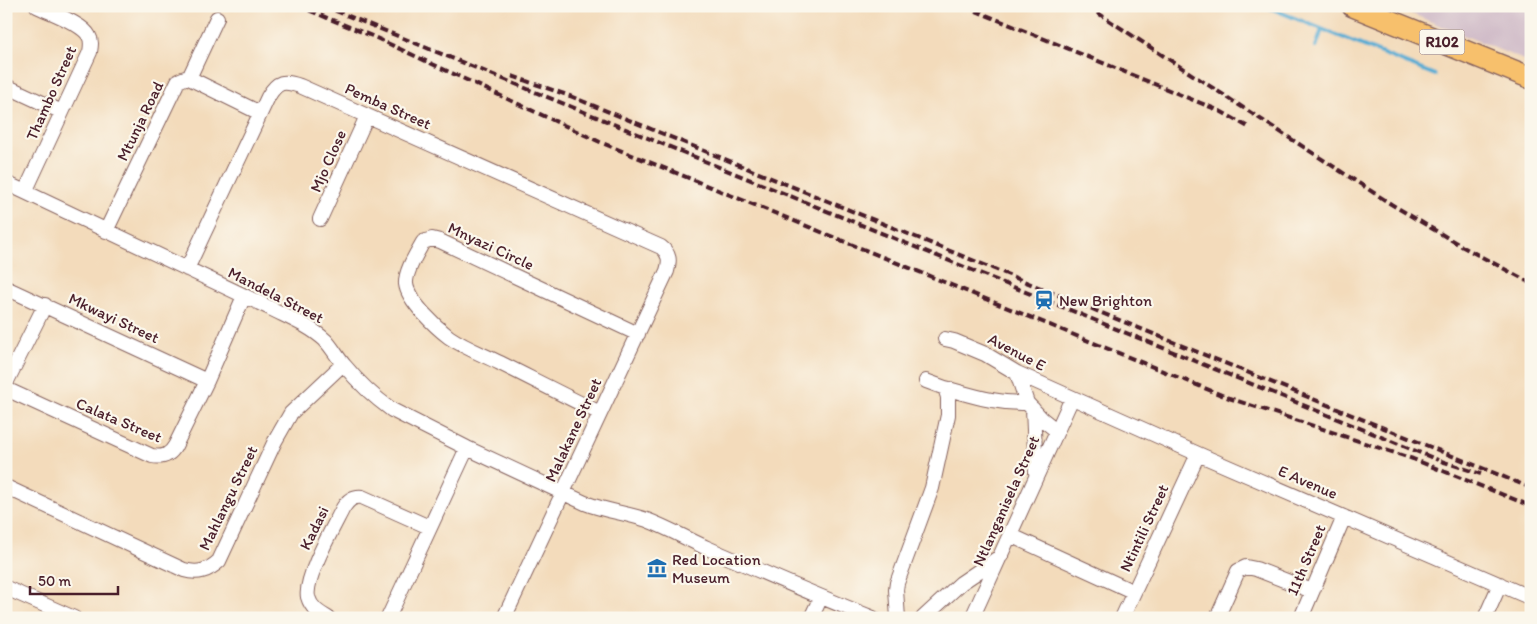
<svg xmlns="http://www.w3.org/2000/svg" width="1537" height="624" viewBox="0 0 1537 624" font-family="Itim,sans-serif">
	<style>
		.industrial { fill: #d1bdc9 }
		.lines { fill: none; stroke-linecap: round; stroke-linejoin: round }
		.stream { stroke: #57acd3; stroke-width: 4 }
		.street-casing { stroke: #85615d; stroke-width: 16 }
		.primary-casing { stroke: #85615d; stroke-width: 24 }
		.street { stroke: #fff; stroke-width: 14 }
		.primary { stroke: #f7c06c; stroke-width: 21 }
		.rail { stroke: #4a1f2b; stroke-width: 4; stroke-dasharray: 8 4; stroke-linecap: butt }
		.labels { text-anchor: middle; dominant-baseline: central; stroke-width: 4.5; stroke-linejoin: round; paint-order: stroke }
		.shield { fill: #fbf7ec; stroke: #7f6065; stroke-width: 1 }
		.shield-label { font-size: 15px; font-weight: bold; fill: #4a1f2b }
		.street-label { font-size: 16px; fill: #4a1f2b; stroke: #fbf7ec }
		.poi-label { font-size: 16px; fill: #4a1f2b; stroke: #fbf7ec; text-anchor: start }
	</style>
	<rect width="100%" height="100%" fill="#fbf7ec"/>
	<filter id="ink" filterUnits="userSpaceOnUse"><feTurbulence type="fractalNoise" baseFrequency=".02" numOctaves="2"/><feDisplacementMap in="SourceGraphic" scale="10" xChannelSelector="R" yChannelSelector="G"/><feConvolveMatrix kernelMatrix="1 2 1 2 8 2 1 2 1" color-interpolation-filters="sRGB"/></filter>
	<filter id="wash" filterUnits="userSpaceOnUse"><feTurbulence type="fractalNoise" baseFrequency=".0096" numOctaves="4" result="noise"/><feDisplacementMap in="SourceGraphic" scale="20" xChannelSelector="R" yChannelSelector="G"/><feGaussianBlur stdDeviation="1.12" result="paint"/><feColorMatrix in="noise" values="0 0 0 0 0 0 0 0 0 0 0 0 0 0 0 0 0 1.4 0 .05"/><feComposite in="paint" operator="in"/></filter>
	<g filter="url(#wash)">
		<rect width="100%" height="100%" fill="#f3dbbb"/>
		<!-- industrial -->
		<path class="industrial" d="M1393 6H1531V63Z"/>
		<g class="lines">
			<!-- stream -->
			<path class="stream" d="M1265 6 1435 75
				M1316 47 1322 29"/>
		</g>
	</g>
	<g filter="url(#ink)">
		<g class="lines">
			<defs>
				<path id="street" d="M189 78 217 18
					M6 86 62 112
					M6 183 268 307C287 317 309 325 325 340 332 347 337 357 344 365 358 382 374 397 392 410L467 448 585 503C605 511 627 513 647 520 668 528 687 539 707 548 762 572 817 596 873 618
					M25 192 90 52C91 46 92 41 89 36 82 23 51 13 37 6
					M320 219 367 116
					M106 231 178 81 185 78H189L260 113
					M187 269 268 97C277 81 284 80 300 86L661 247C670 254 670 261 667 271L504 618
					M6 288 207 381
					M945 339 954 341 985 354 1017 373 1198 454 1531 598
					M1017 373 1027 403 1042 419 1057 431
					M6 383 45 305
					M945 388C974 396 997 404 1027 403
					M6 389 152 456C163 458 170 455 175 446L207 381 244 296
					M1033 409 1036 473
					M600 413C567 397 534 380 500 363 484 355 465 348 449 337 436 327 408 301 406 284 405 271 417 253 423 242L432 239 440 241 638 334
					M6 487 184 570C198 574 208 571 219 561L275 441 291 413 343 364
					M1010 535 1134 592
					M6 588 74 618
					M328 618C319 613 311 608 308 597 304 578 334 526 343 508 348 500 353 496 362 497L429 527
					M388 618 467 448
					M811 618 821 597
					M898 618 896 590 897 583 932 488 948 415V397L945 388 926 381
					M923 618 961 583 1001 556
					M972 618 1072 398
					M1122 618 1198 454
					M1217 618 1238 571 1246 567 1256 569 1312 591
					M1301 618 1344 517
					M1485 618 1500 584"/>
				<path id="primary" d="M1353 6 1531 78"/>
			</defs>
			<!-- street casing -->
			<use href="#street" class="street-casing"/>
			<!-- primary casing -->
			<use href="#primary" class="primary-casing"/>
			<!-- street -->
			<use href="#street" class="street"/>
			<!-- primary -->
			<use href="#primary" class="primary"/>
			<!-- rail -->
			<path class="rail" d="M298 6 372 36 600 142 1229 398 1413 459 1531 506
				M324 6 1438 460
				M964 6 1220 111 1250 128
				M1087 6 1391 204 1463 247 1531 283
				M512 76 570 96 1531 488
				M1441 461 1481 474"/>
		</g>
	</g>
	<!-- icons -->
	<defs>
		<symbol id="station-bare" viewBox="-9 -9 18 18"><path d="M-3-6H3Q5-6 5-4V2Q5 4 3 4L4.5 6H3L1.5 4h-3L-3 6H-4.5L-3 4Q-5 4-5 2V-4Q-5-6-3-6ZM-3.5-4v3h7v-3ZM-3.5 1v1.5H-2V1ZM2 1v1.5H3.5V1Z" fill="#1f6fb2" stroke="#fbf7ec" stroke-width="2.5" paint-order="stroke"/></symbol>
		<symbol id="museum-bare" viewBox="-9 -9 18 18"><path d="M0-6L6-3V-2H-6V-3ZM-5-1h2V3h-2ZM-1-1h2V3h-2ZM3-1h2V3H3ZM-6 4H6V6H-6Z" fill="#1f6fb2" stroke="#fbf7ec" stroke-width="2.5" paint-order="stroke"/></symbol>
	</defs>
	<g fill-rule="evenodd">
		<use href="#station-bare" x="1030" y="286" width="28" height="28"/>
		<use href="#museum-bare" x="643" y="554" width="28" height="28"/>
	</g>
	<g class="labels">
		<!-- shield labels -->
		<rect class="shield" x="1419.5" y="29.5" width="45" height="25" rx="4"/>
		<g class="shield-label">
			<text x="1442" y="42">R102</text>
		</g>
		<!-- street labels -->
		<g class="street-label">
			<text transform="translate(51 93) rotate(-66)">Thambo Street</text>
			<text transform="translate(388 106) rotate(24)">Pemba Street</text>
			<text transform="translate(140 121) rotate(-64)">Mtunja Road</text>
			<text transform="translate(328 161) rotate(-66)">Mjo Close</text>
			<text transform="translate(491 246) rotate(25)">Mnyazi Circle</text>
			<text transform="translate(276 295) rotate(27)">Mandela Street</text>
			<text transform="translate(114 318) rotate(25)">Mkwayi Street</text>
			<text transform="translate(1017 352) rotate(28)">Avenue E</text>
			<text transform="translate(119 420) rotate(23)">Calata Street</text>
			<text transform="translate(573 430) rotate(-65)">Malakane Street</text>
			<text transform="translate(1308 482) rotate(23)">E Avenue</text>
			<text transform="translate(228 498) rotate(-64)">Mahlangu Street</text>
			<text transform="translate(1006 501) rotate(-66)">Ntlanganisela Street</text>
			<text transform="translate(314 528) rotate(-64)">Kadasi</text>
			<text transform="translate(1144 528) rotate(-65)">Ntintili Street</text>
			<text transform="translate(1306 560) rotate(-67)">11th Street</text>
		</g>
		<!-- poi labels -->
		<g class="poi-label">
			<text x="1059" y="300">New Brighton</text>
			<text x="672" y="559">Red Location<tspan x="672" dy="18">Museum</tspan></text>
		</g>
	</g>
	<!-- margin -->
	<rect width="1537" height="624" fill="none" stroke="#fbf7ec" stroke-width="25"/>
	<!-- scale -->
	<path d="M30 586v8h88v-8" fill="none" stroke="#4a1f2b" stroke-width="2.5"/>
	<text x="38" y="586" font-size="15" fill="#4a1f2b" stroke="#fbf7ec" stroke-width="4" paint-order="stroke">50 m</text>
</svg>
